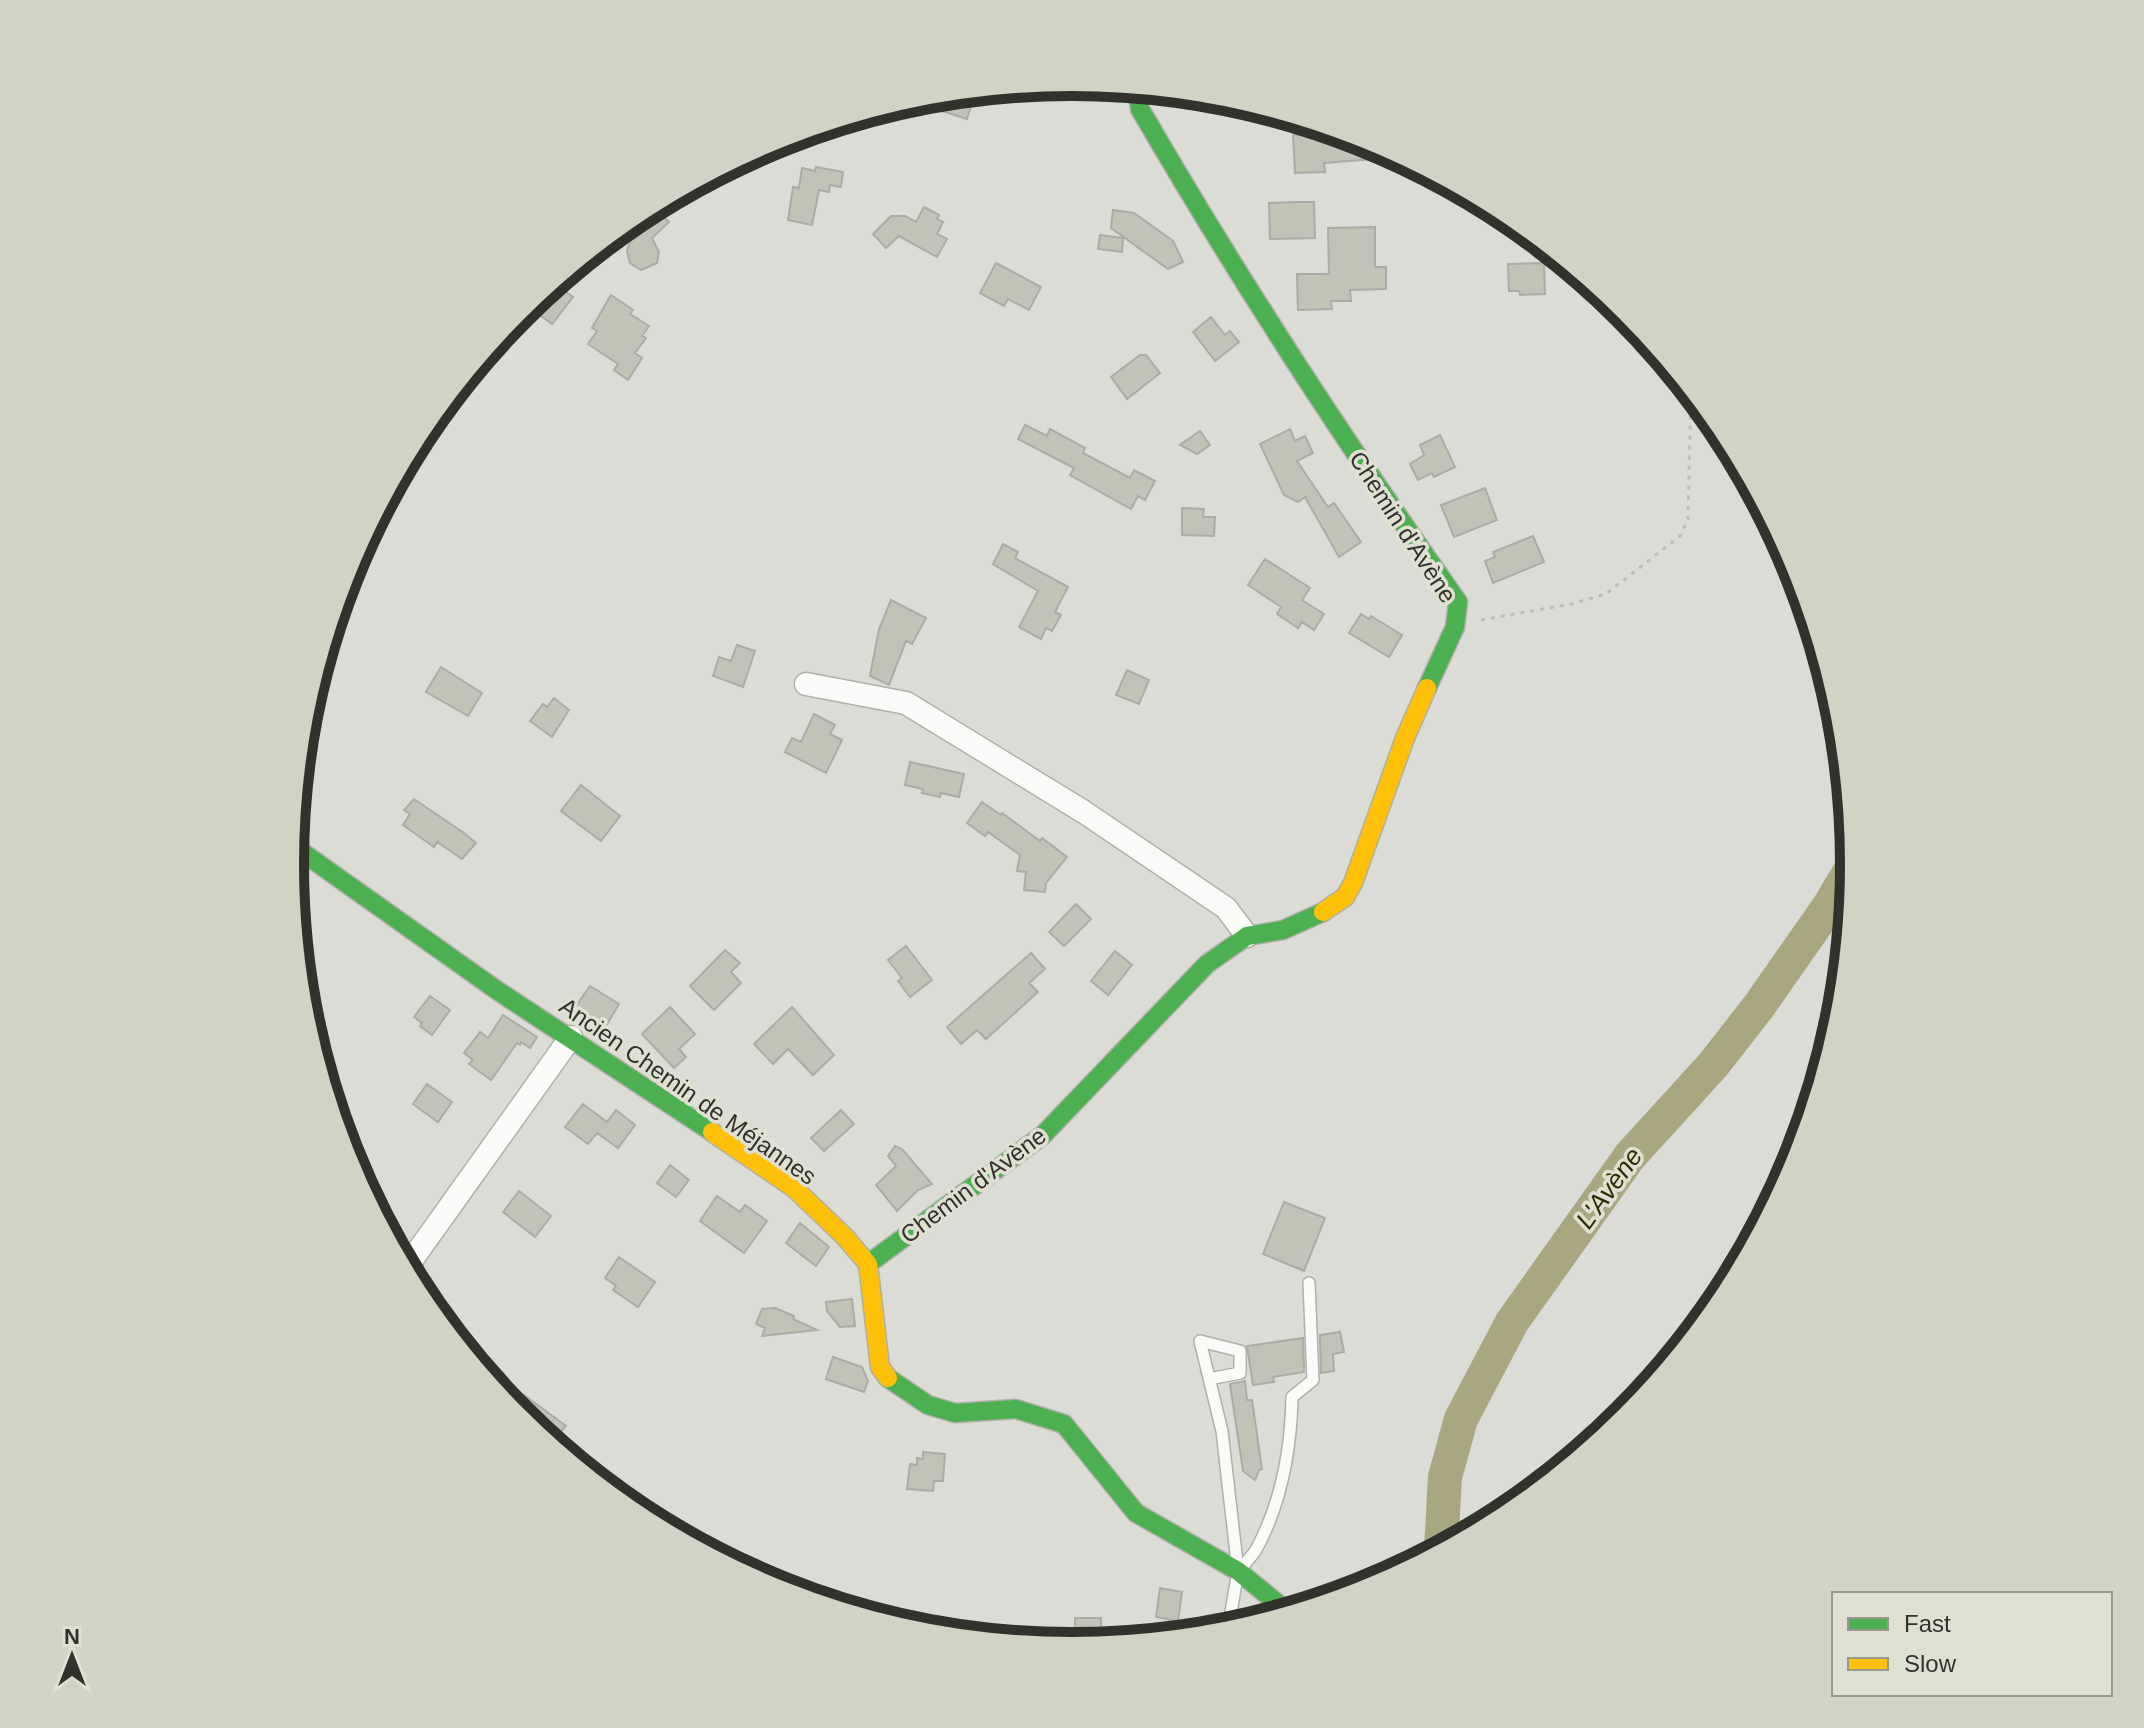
<svg xmlns="http://www.w3.org/2000/svg" width="2144" height="1728" viewBox="0 0 2144 1728" font-family="Helvetica,sans-serif">
	<style>
		.lines { fill: none; stroke-linecap: round; stroke-linejoin: round }
		.river { stroke: #a9a782; stroke-width: 34 }
		.building { fill: #c3c2b6; stroke: #acaca7; stroke-width: 2 }
		.lane-casing { stroke: #b0b0ab; stroke-width: 14 }
		.street-casing { stroke: #b0b0ab; stroke-width: 25 }
		.fast-casing { stroke: #b0b0ab; stroke-width: 21 }
		.slow-casing { stroke: #b0b0ab; stroke-width: 21 }
		.path { stroke: #bcbcba; stroke-width: 3; stroke-dasharray: 4 6; stroke-linecap: butt }
		.lane { stroke: #fafaf9; stroke-width: 11 }
		.street { stroke: #fafaf9; stroke-width: 22 }
		.fast { stroke: #4caf50; stroke-width: 18 }
		.slow { stroke: #ffc107; stroke-width: 18 }
		.labels { text-anchor: middle; dominant-baseline: central; stroke-width: 7; stroke-linejoin: round; paint-order: stroke }
		.street-label { font-size: 24px; fill: #32322c; stroke: #e0e0d2 }
		.water-label { font-size: 26px; font-style: italic; fill: #302d03; stroke: #e0e0d2 }
		.rim { fill: none; stroke: #32322c; stroke-width: 10 }
	</style>
	<rect width="100%" height="100%" fill="#dcdcd6"/>
	<g class="lines">
		<!-- river -->
		<path class="river" d="M1441 1549 1445 1477 1461 1419 1512 1322 1630 1156 1713 1065 1759 1006 1829 906 1854 864"/>
	</g>
	<!-- building -->
	<path class="building" d="M969 92 967 99 973 100 967 119 936 109 937 106 921 97Z
		M1322 133V136L1346 134 1372 142 1373 159 1324 163 1325 172 1295 173 1293 135Z
		M816 167 843 172 841 187 830 185 829 192 819 190 812 225 788 220 793 187 799 188 802 168 815 171Z
		M1295 202H1314L1315 238 1270 239 1269 203Z
		M653 206 669 222 652 238 659 252 657 263 641 270 630 263 627 251 631 238 622 235Z
		M924 207 939 215 937 219 943 222 937 234 947 239 937 257 899 236 886 248 873 234 891 216H905L916 222Z
		M1113 210 1134 213 1173 241 1183 262 1168 269 1111 228Z
		M1375 227V267H1386V289L1350 290 1351 301H1331L1332 309 1298 310 1297 274H1329L1328 228Z
		M1100 235 1123 238 1122 252 1098 249Z
		M996 263 1041 287 1029 310 1008 299 1004 306 980 293Z
		M1544 263 1545 294 1520 295 1519 291H1509L1508 264Z
		M554 283 573 297 552 324 536 312 525 327 514 318Z
		M611 295 633 310 630 314 649 326 642 336 646 338 635 353 642 358 628 380 614 370 618 364 588 344 597 331 592 328Z
		M1211 317 1225 335 1230 331 1239 342 1215 361 1193 332Z
		M1140 355H1146L1160 373 1127 399 1111 377Z
		M1025 425 1047 436 1050 429 1085 448 1083 453 1130 478 1134 470 1155 481 1145 500 1138 496 1131 509 1070 475 1074 468 1018 439Z
		M1290 429 1295 441 1305 436 1313 453 1297 461 1328 507 1334 503 1361 542 1339 557 1305 497 1298 502 1284 495 1260 444Z
		M1200 431 1210 445 1197 454 1180 445Z
		M1440 435 1455 467 1434 477 1432 473 1418 480 1410 464 1424 455 1420 445Z
		M1485 488 1497 520 1454 537 1441 505Z
		M1182 508 1204 509 1203 517H1215L1214 536 1182 535Z
		M1533 536 1544 562 1493 583 1485 561 1495 557 1493 552Z
		M1003 544 1018 552 1015 558 1068 587 1055 612 1061 615 1052 631 1046 628 1041 639 1019 627 1038 591 993 564Z
		M1265 559 1310 588 1302 600 1324 614 1314 630 1302 622 1298 628 1277 614 1281 607 1248 585Z
		M891 600 926 618 912 644 906 641 889 685 870 676 879 629Z
		M1361 614 1369 619 1371 616 1402 635 1389 657 1349 633Z
		M737 645 755 651 743 687 713 676 719 657 731 661Z
		M441 667 482 693 468 716 426 692Z
		M1127 670 1149 680 1139 704 1116 695Z
		M554 698 569 710 552 737 530 721 543 704 547 707Z
		M814 714 835 725 830 734 842 740 826 773 785 752 792 738 801 742Z
		M910 762 964 774 959 797 941 793 940 797 922 793 923 789 905 785Z
		M581 785 620 816 601 841 561 811Z
		M414 799 464 833 476 843 462 859 437 842 434 847 403 825 410 814 404 810Z
		M982 802 1001 815 1002 813 1040 841 1042 838 1067 857 1046 883 1045 892 1024 890 1026 872 1017 871 1020 855 988 832 985 836 967 823Z
		M1076 904 1091 919 1064 946 1049 932Z
		M906 946 932 980 910 997 898 981 902 978 888 960Z
		M725 950 740 963 731 972 741 983 714 1010 690 986Z
		M1115 951 1132 965 1108 995 1091 981Z
		M1031 953 1045 969 1029 983 1038 992 986 1039 977 1030 961 1044 947 1027Z
		M590 986 619 1004 606 1026 576 1006Z
		M430 996 450 1010 432 1035 420 1026 422 1023 414 1017Z
		M670 1007 695 1034 679 1049 686 1057 674 1068 642 1034Z
		M792 1007 834 1055 813 1075 788 1049 773 1064 754 1044Z
		M503 1015 537 1037 530 1048 521 1042 520 1045 517 1043 491 1080 469 1064 473 1060 464 1053 480 1032 488 1038Z
		M427 1084 452 1102 438 1122 413 1104Z
		M583 1104 607 1122 616 1110 635 1125 618 1148 597 1133 588 1144 565 1127Z
		M841 1110 854 1124 824 1151 811 1138Z
		M895 1146 902 1149 932 1184 918 1190 897 1211 876 1185 896 1166 888 1156Z
		M670 1165 689 1180 676 1197 657 1183Z
		M519 1191 551 1216 535 1237 503 1212Z
		M717 1196 740 1212 745 1205 767 1221 744 1253 700 1221Z
		M1284 1202 1325 1218 1304 1271 1263 1254Z
		M800 1223 829 1247 816 1266 786 1243Z
		M619 1257 655 1282 638 1307 613 1290 616 1286 605 1278Z
		M852 1299 855 1326 840 1327 827 1311 826 1302Z
		M775 1308 794 1316 793 1319 817 1330 762 1336 765 1328 756 1324 762 1309Z
		M1340 1332 1344 1352 1333 1354 1334 1371 1321 1373 1320 1335Z
		M1303 1338 1304 1372 1273 1377 1274 1382 1253 1385 1247 1346Z
		M833 1357 862 1367 868 1381 864 1392 826 1379Z
		M1245 1381 1247 1400H1252L1262 1469 1259 1470 1255 1480 1243 1471 1230 1384Z
		M524 1395 566 1426 551 1443 513 1409Z
		M923 1452 945 1454 943 1481H934L933 1491 907 1489 910 1464 917 1465V1458L923 1459Z
		M1160 1588 1182 1592 1178 1621 1156 1617Z
		M1075 1618H1101L1102 1643 1075 1646Z"/>
	<g class="lines">
		<defs>
			<path id="lane" d="M1209 1379 1240 1373V1351L1200 1341 1222 1431 1238 1571 1228 1630
				M1239 1570C1245 1563 1254 1555 1258 1546 1282 1500 1291 1448 1292 1397L1313 1380 1309 1283"/>
			<path id="street" d="M806 684 906 703 1084 812 1226 908 1247 936
				M406 1268 571 1037"/>
			<path id="fast" d="M1137 88 1140 109C1238 278 1345 442 1458 602L1455 627 1427 688
				M292 845 498 991 712 1132
				M868 1264 1043 1135 1207 964 1247 936 1283 930 1323 912
				M888 1378 928 1405 955 1413 1016 1409 1064 1424 1136 1513 1238 1571 1288 1612"/>
			<path id="slow" d="M1323 912 1345 897 1353 883 1405 738 1427 688
				M712 1132 794 1188 845 1237 868 1264 880 1367 888 1378"/>
		</defs>
		<!-- lane casing -->
		<use href="#lane" class="lane-casing"/>
		<!-- street casing -->
		<use href="#street" class="street-casing"/>
		<!-- fast casing -->
		<use href="#fast" class="fast-casing"/>
		<!-- slow casing -->
		<use href="#slow" class="slow-casing"/>
		<!-- path -->
		<path class="path" d="M1481 620 1571 604 1606 594 1680 536 1688 519 1691 391"/>
		<!-- lane -->
		<use href="#lane" class="lane"/>
		<!-- street -->
		<use href="#street" class="street"/>
		<!-- fast -->
		<use href="#fast" class="fast"/>
		<!-- slow -->
		<use href="#slow" class="slow"/>
	</g>
	<g class="labels">
		<!-- street labels -->
		<g class="street-label">
			<text transform="translate(1403 527) rotate(57)">Chemin d'Avène</text>
			<text transform="translate(688 1091) rotate(35)">Ancien Chemin de Méjannes</text>
			<text transform="translate(973 1185) rotate(-37)">Chemin d'Avène</text>
		</g>
		<!-- water labels -->
		<g class="water-label">
			<text transform="translate(1609 1188) rotate(-54)">L'Avène</text>
		</g>
	</g>
	<!-- crop -->
	<path d="M0 0H2144V1728H0ZM304 864a768 768 0 1 1 1536 0a768 768 0 1 1-1536 0Z" fill="#d2d2c5" fill-rule="evenodd"/>
	<path class="rim" d="M304 864a768 768 0 1 1 1536 0a768 768 0 1 1-1536 0Z"/>
	<!-- legend -->
	<rect x="1832" y="1592" width="280" height="104" fill="#e0e0d2" stroke="#9a9a90" stroke-width="2"/>
	<rect x="1848" y="1618" width="40" height="12" fill="#4caf50" stroke="#9a9a90" stroke-width="2"/>
	<text x="1904" y="1632" font-size="24" fill="#32322c">Fast</text>
	<rect x="1848" y="1658" width="40" height="12" fill="#ffc107" stroke="#9a9a90" stroke-width="2"/>
	<text x="1904" y="1672" font-size="24" fill="#32322c">Slow</text>
	<!-- north arrow -->
	<g transform="translate(72 1656)" stroke="#e0e0d2" stroke-width="6" paint-order="stroke">
	<path d="M0-6L14 30L0 20L-14 30Z" fill="#32322c"/>
	<text y="-12" font-size="22" font-weight="bold" text-anchor="middle" fill="#32322c">N</text>
	</g>
</svg>
